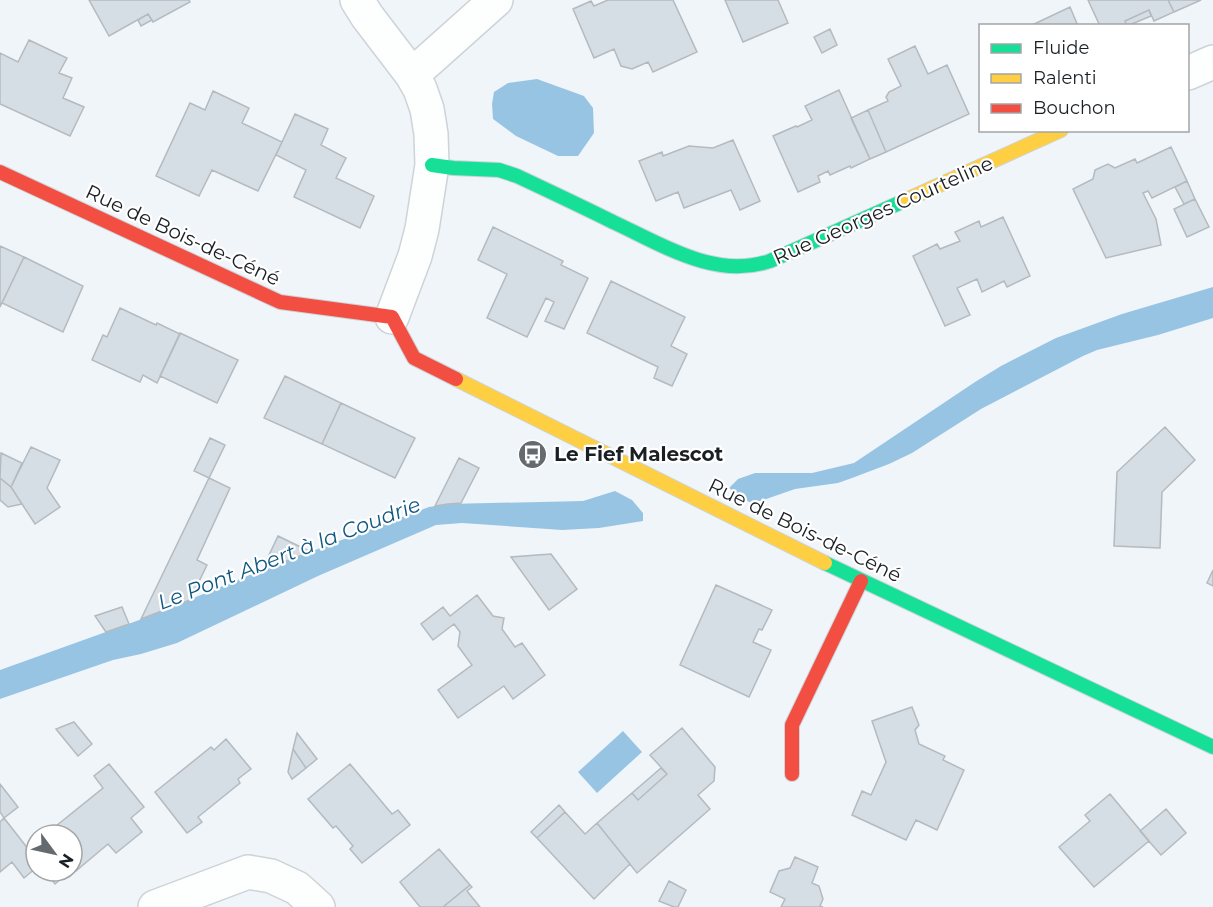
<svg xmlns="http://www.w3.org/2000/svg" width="1213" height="907" viewBox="0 0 1213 907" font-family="Montserrat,sans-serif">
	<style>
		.water { fill: #98c4e3 }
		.building { fill: #d5dee5; stroke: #b5babe; stroke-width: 1.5 }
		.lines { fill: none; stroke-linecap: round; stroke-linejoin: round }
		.street-casing { stroke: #cdd3d7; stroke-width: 36 }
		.fast-casing { stroke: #cdd3d7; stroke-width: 16 }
		.slow-casing { stroke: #cdd3d7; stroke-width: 16 }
		.jam-casing { stroke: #cdd3d7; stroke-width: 16 }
		.street { stroke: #fdfefe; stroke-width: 33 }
		.fast { stroke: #16e098; stroke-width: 14 }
		.slow { stroke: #ffcf43; stroke-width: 14 }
		.jam { stroke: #f24e42; stroke-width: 14 }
		.labels { text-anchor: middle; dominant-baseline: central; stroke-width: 4.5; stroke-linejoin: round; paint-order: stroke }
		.street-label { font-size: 20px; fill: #191f23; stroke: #fff }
		.poi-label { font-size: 20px; font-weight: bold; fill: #191f23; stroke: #fff; text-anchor: start }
		.water-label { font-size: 21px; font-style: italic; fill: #105881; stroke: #fff }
	</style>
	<rect width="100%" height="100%" fill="#f0f5fa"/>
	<!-- water -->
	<path class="water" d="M537 79 584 96 593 108 594 133 578 156H558L516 136 493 119 492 104 494 92 508 83Z
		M1213 287V318L1158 335 1097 350 1083 356 981 409 912 453 889 464 852 478 838 483 795 489 752 504 729 488 738 479 755 473H812L854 463 975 382 1001 366 1056 338 1122 314Z
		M615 491 632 500 643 513V521L599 528 562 530 462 523 436 525 318 576 177 643 141 654 113 660 0 699V670L142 619 262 570 429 507 448 504 583 501Z
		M623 731 642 752 597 793 578 772Z"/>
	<!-- building -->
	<path class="building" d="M89 0H189L190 2 153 22 148 14 109 36Z
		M608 0H673L697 52 653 72 648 62 632 69 621 66 614 49 594 58 573 9 591 1 594 6Z
		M725 0H778L788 23 743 42Z
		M1088 0H1168L1174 12 1154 21 1149 10 1125 21 1127 26H1100Z
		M1168 0H1201L1174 12Z
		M1070 7 1078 26H1030Z
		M1149 10 1151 16 1127 26 1125 21Z
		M148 14 152 20 141 26 138 20Z
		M830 29 837 45 822 53 814 37Z
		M29 40 67 58 59 73 72 78 63 98 84 107 70 136 0 104V53L18 62Z
		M915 46 928 74 947 65 969 114 886 152 868 110 888 101 886 97 889 92 901 86 888 59Z
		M839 90 870 159 851 168 850 166 830 175 828 171 818 176 820 182 798 192 773 136 796 126 797 127 812 120 805 106Z
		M213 91 249 108 242 123 282 142 258 191 212 170 199 196 156 176 190 103 205 110Z
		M868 110 886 152 870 159 851 118Z
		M295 114 328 129 321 145 346 158 336 178 374 196 360 228 294 197 306 170 276 155Z
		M733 140 760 201 740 210 731 190 684 208 678 192 656 201 639 161 662 152 663 156 689 146 713 148Z
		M1171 147 1187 181 1152 198 1148 191 1143 193 1156 219 1161 245 1106 258 1073 189 1093 179 1095 170 1108 164 1115 168 1135 159 1137 163Z
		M1187 181 1195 199 1184 204 1175 187Z
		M1195 199 1209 227 1187 237 1174 209Z
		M1003 217 1030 276 1007 287 1004 281 982 292 977 279 957 288 970 315 945 326 913 256 937 244 940 249 960 241 955 232 979 221 981 227Z
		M493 227 563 261 561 265 588 278 564 329 545 321 554 302 546 298 527 337 487 318 507 274 478 260Z
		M0 246 24 257 0 307Z
		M24 257 83 286 63 332 2 303Z
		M611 281 685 317 671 346 687 354 672 386 654 378 658 367 587 333Z
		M120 308 156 325 157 323 180 334 157 383 143 375 140 382 92 360 103 335 107 337Z
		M180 333 238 360 217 403 160 376Z
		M285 376 341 403 322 444 264 418Z
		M341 403 415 438 395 478 322 444Z
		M1165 427 1195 460 1162 492 1160 548 1114 546 1117 472Z
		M210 438 225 445 209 478 194 471Z
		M31 447 60 460 47 488 60 507 35 524 11 487Z
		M1 453 22 463 11 487 0 478Z
		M459 458 479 468 461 503 448 504 435 506Z
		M0 478 11 487 22 504 8 507 0 500Z
		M209 478 230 488 197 560 207 565 190 600 141 619Z
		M278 536 311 552 262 570Z
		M551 554 577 589 549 610 511 557Z
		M1213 570V586L1207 583Z
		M716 585 772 610 762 630 759 629 753 642 771 650 749 697 680 665Z
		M477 595 493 616 504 618 502 629 515 647 522 643 545 675 513 699 504 686 458 718 438 690 472 665 458 646 460 632 454 624 433 640 421 624 443 607 450 616Z
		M122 607 129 624 106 632 95 616Z
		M912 707 919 725 915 730 919 744 945 756 943 760 964 770 937 830 916 820 906 840 852 815 862 791 871 795 886 762 872 721Z
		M74 722 92 744 78 756 56 729Z
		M682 728 715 767 714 781 698 795 710 809 637 873 597 823 632 793 638 800 667 774 650 755Z
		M297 733 317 759 306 768 293 749Z
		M226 739 251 769 238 779 240 783 198 817 202 822 187 833 155 792 211 747 214 750Z
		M293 749 306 768 292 779 288 772Z
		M109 764 144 807 131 818 142 832 116 853 108 844 76 871 72 866V835L46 834 103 788 94 776Z
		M350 764 392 814 398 810 410 825 362 863 350 849 353 846 336 826 333 828 308 799Z
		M661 768 667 774 638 800 632 793Z
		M0 784 18 807 4 818 0 812Z
		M1110 794 1149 841 1094 887 1059 847 1090 821 1085 815Z
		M559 805 565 812 537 838 531 832Z
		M1166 809 1186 833 1161 855 1140 831Z
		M565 812 585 834 597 823 630 864 594 899 537 838Z
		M4 818 36 859V868L24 878 12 862 0 872V822Z
		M36 847V859L30 852Z
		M439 849 470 885 443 907H420L400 882Z
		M795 857 818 867 812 883 819 886 823 899 820 906 823 907H781L785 899 770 892 779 871 790 868Z
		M45 871H70L55 884Z
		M669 881 686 890 678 907H674L659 901Z
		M470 885 472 887 467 891 480 907H443Z"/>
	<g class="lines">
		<defs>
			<path id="street" d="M357 0 367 16 412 75 420 89 427 109 431 134 432 165 422 229 415 256 392 317
				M1188 73 1213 62
				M412 75 496 0
				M155 907 248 872 271 876 297 888 318 907"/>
			<path id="fast" d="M432 165 453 168 499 170 517 176C549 191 581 206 613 222 661 244 715 280 770 261L906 200
				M825 563 1213 747"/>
			<path id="slow" d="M906 200 1061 130
				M456 379 825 563"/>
			<path id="jam" d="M0 172 280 302 392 317 414 358 456 379
				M792 774V725L861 581"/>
		</defs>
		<!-- street casing -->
		<use href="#street" class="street-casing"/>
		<!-- fast casing -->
		<use href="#fast" class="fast-casing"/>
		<!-- slow casing -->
		<use href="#slow" class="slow-casing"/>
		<!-- jam casing -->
		<use href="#jam" class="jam-casing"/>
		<!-- street -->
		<use href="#street" class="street"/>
		<!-- fast -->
		<use href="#fast" class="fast"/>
		<!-- slow -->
		<use href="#slow" class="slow"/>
		<!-- jam -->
		<use href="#jam" class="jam"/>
	</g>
	<!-- icons -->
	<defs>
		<symbol id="bus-disc" viewBox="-11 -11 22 22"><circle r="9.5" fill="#646a6e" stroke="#fff"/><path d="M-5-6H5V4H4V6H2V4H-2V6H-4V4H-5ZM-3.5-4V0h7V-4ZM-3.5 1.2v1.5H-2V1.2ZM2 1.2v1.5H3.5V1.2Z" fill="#fff"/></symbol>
	</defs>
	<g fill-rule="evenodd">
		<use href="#bus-disc" x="516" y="438" width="33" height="33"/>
	</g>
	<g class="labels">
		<!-- street labels -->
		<g class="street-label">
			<text transform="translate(883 210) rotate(-24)">Rue Georges Courteline</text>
			<text transform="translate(183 235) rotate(25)">Rue de Bois-de-Céné</text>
			<text transform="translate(805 530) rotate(26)">Rue de Bois-de-Céné</text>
		</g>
		<!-- poi labels -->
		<g class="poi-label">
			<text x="554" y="454">Le Fief Malescot</text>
		</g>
		<!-- water labels -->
		<g class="water-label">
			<text transform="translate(289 553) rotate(-21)">Le Pont Abert à la Coudrie</text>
		</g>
	</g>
	<!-- legend -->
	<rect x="979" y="24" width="210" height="108" fill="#ffffff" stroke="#a3a5a7" stroke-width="1.5"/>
	<rect x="991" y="44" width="30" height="9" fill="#16e098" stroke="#a3a5a7" stroke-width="1.5"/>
	<text x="1033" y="54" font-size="18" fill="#191f23">Fluide</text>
	<rect x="991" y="74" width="30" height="9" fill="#ffcf43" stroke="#a3a5a7" stroke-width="1.5"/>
	<text x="1033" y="84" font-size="18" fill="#191f23">Ralenti</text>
	<rect x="991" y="104" width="30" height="9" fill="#f24e42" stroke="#a3a5a7" stroke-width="1.5"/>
	<text x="1033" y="114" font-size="18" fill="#191f23">Bouchon</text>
	<!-- north arrow -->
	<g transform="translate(54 853) rotate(123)"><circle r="28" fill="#ffffff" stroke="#a3a5a7" stroke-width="1.5"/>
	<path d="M0-4.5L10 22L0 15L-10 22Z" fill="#646a6e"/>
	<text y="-9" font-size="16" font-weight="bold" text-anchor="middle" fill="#191f23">N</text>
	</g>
</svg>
